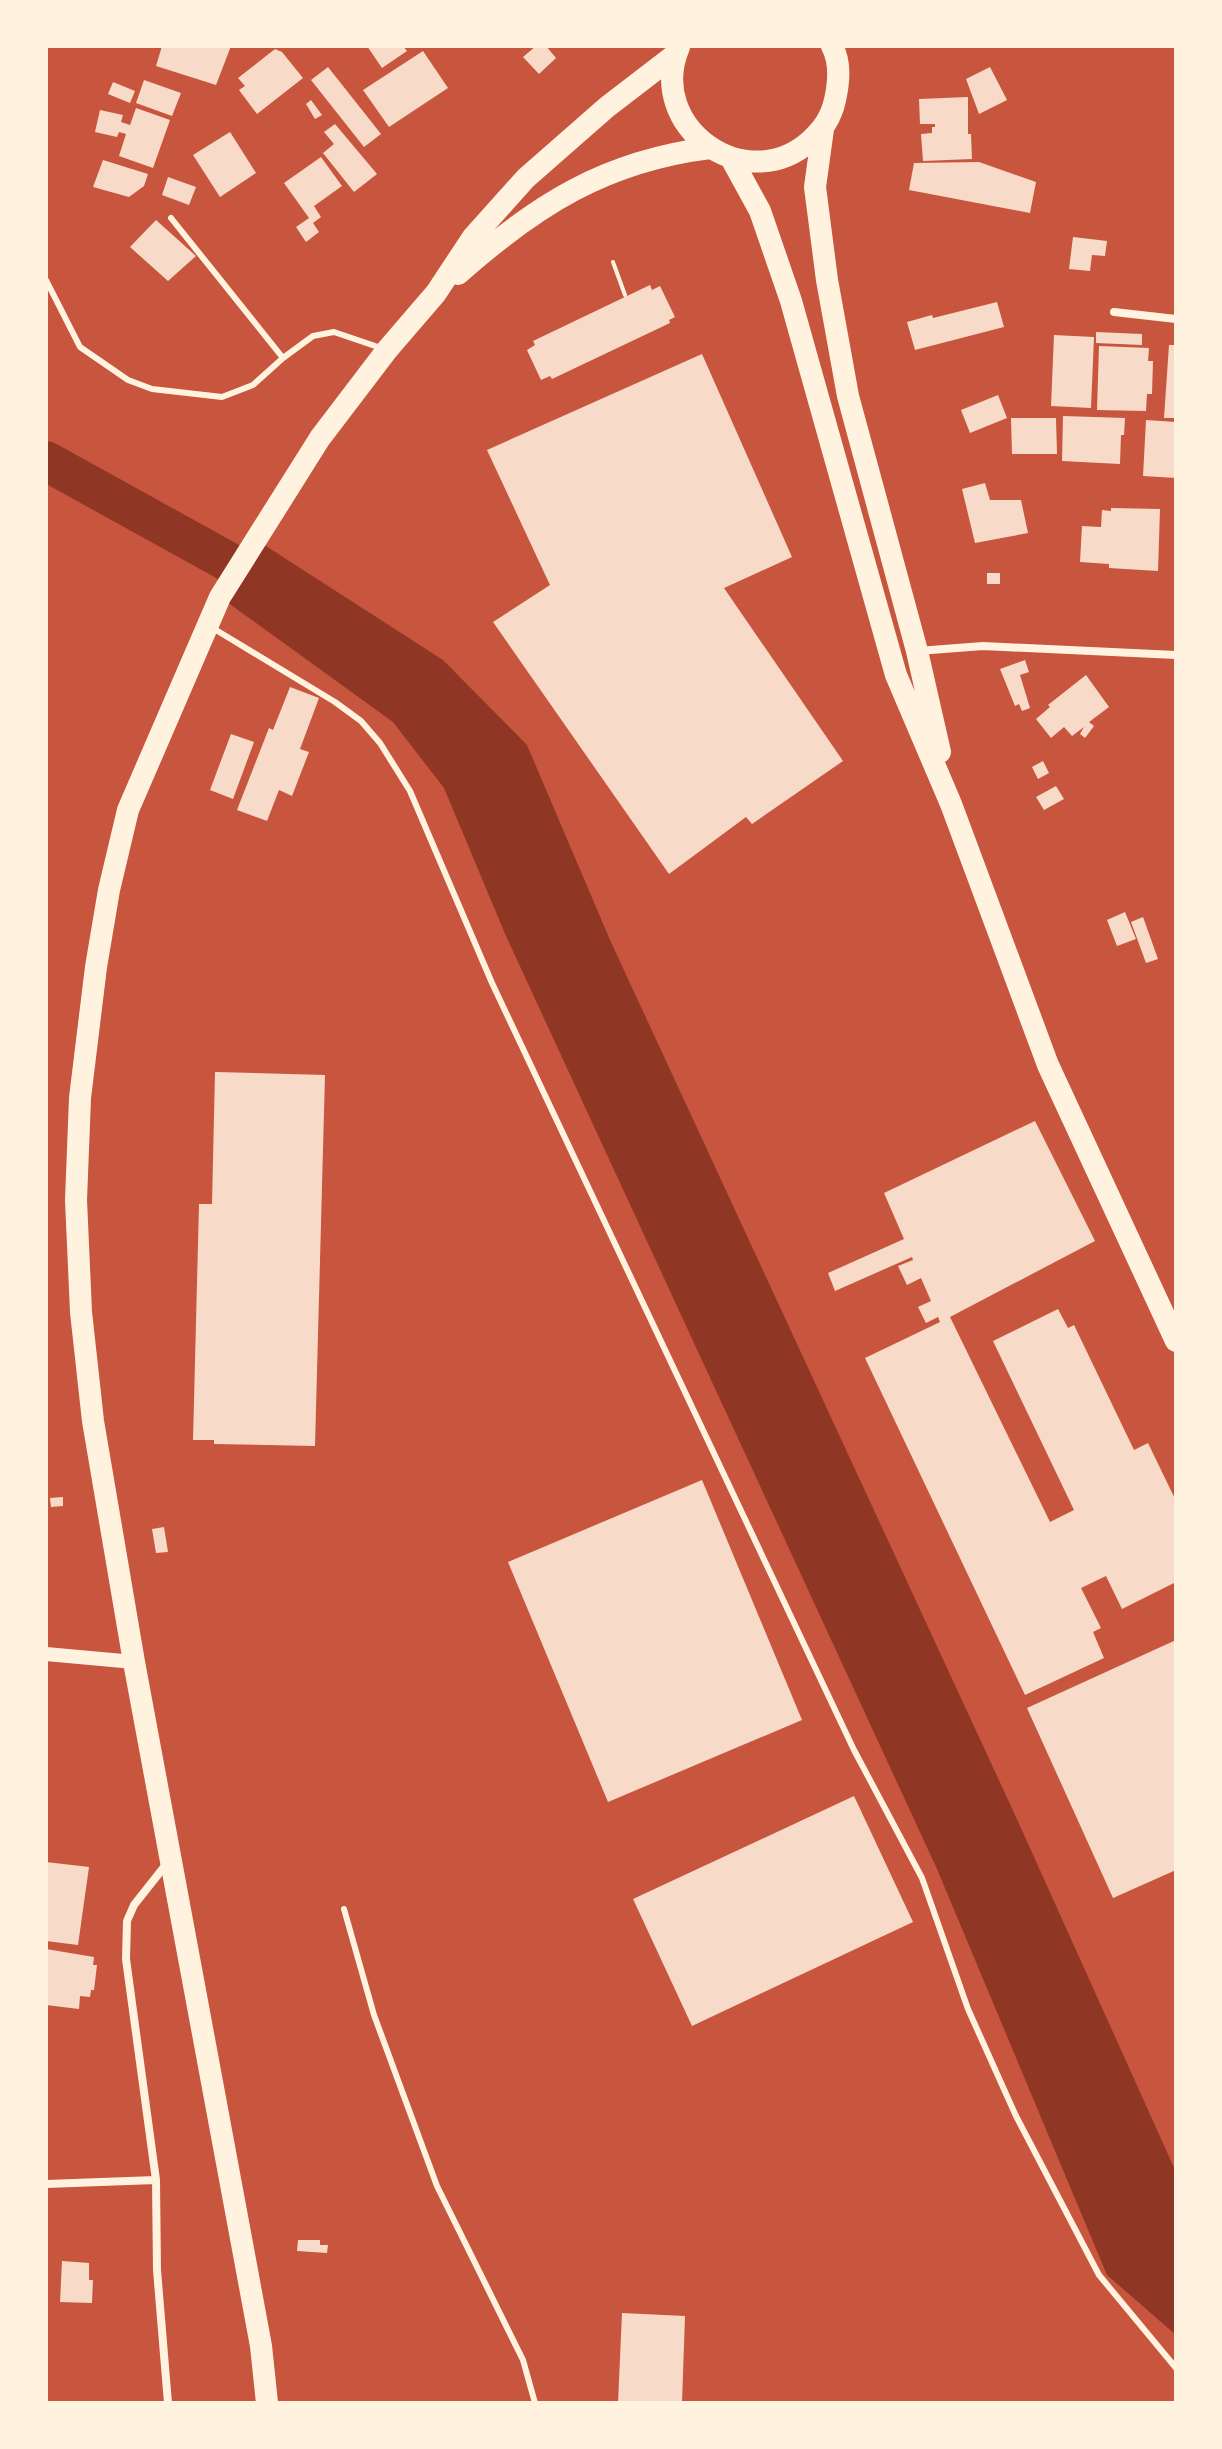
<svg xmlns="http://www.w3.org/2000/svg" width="1222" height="2449" viewBox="0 0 1222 2449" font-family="Quicksand,sans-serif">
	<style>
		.water { fill: #8f3625 }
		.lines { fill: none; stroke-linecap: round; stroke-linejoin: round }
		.river { stroke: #8f3625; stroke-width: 40 }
		.building { fill: #f7dbc8 }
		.path { stroke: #fff3e0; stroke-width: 4 }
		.service { stroke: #fff3e0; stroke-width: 6 }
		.minor { stroke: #fff3e0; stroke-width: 8 }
		.tertiary { stroke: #fff3e0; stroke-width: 14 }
		.trunk { stroke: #fff3e0; stroke-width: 22 }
	</style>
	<rect width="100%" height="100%" fill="#c8553d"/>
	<!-- water -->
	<path class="water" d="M255 539 443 660 527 745 610 940 1016 1817 1176 2172V2335L1107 2275 937 1869 506 936 444 788 393 722 220 597Z"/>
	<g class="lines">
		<!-- river -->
		<path class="river" d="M46 461 225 560 274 592"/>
	</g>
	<!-- building -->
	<path class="building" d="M162 46H231L216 85 156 66Z
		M367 46H403L407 51 382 68Z
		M536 46H546L556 58 539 74 523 57Z
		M275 49 282 52 303 78 257 114 239 90 245 86 238 78Z
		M423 51 448 88 389 127 363 90Z
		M328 67 381 134 364 147 311 80Z
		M990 67 1007 100 979 114 966 79Z
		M144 80 181 93 172 116 136 103Z
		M113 82 135 91 130 103 108 94Z
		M968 97V134H971L972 159 923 161 921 134 932 133V127H935V124H920L919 99Z
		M311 100 322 115 315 119 306 104Z
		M136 108 170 120 153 168 119 156 126 134 119 132 117 137 95 132 100 110 123 115 121 122 130 125Z
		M335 124 377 174 354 192 323 153 334 144 324 132Z
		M230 132 256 173 220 197 193 155Z
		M321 157 342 186 314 206 321 217 313 223 319 232 306 242 296 227 309 218 284 183Z
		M103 160 148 174 144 186 129 197 93 187Z
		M979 162 1036 182 1030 213 909 190 914 163Z
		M168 177 196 187 189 205 162 195Z
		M156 220 196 256 168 281 130 247Z
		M1073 237 1107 241 1105 256 1092 255 1090 271 1069 269Z
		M650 285 652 290 660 286 675 317 669 320 670 323 552 379 550 376 541 380 527 350 535 345 533 341Z
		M997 302 1004 327 915 350 907 322 932 315 933 318Z
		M1096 332 1142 334V345L1096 343Z
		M1054 335 1094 337 1091 408 1051 406Z
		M1169 345H1176V418H1164Z
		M1099 346 1149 348 1148 361H1153L1152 394H1147L1146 411 1097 410Z
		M702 354 792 557 724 588 843 761 752 824 746 817 669 874 493 622 550 585 487 450Z
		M998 395 1007 418 970 433 961 410Z
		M1063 416 1125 418 1124 435H1121L1120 464 1062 461Z
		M1011 418H1056L1057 454H1012Z
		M1146 420 1176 422V478L1143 476Z
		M985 483 990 500H1021L1028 533 975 543 962 489Z
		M1111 508 1160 509 1158 571 1109 568V564L1080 562 1082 526 1101 527 1102 510 1111 511Z
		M987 573H1000V584H987Z
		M1025 660 1029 672 1020 675 1030 708 1022 711 1019 704 1015 706 1000 669Z
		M1086 675 1109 707 1089 722 1094 726 1085 738 1080 734 1084 727 1072 736 1064 727 1051 738 1036 719 1050 707 1048 705Z
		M290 687 319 698 300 749 309 752 292 796 279 790 267 821 237 810 269 728 273 730Z
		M231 734 254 742 233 799 210 790Z
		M1043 761 1049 773 1038 779 1032 767Z
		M1056 786 1064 799 1044 810 1036 797Z
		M1125 912 1136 939 1117 946 1107 920Z
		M1143 917 1158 959 1146 963 1131 922Z
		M215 1072 325 1075 315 1446 214 1444V1440H193L199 1204H212Z
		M1035 1121 1095 1241 950 1317 1050 1522 1074 1510 993 1341 1058 1309 1068 1328 1074 1325 1134 1450 1148 1443 1176 1501V1582L1122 1609 1106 1576 1081 1588 1101 1628 1093 1632 1104 1658 1025 1695 865 1358 940 1322 938 1317 926 1323 918 1307 931 1301 921 1278 907 1285 898 1266 913 1260 912 1257 835 1291 828 1273 904 1239 884 1193Z
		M702 1480 802 1720 608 1802 508 1562Z
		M63 1497V1506L51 1507 50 1498Z
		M164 1527 168 1552 156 1553 152 1529Z
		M1176 1640V1870L1113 1898 1027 1708Z
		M854 1796 913 1922 692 2026 633 1899Z
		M46 1862 89 1867 78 1945 46 1941Z
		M46 1949 94 1957 93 1965H97L94 1990H91L90 1997 80 1996 79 2009 46 2005Z
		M298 2240H320V2245H328L327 2253 297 2251Z
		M62 2261 89 2263V2280H93L92 2303 60 2302Z
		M622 2313 685 2316 682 2403H618Z"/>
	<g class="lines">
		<!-- path -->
		<path class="path" d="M613 262 625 295"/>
		<!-- service -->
		<path class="service" d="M171 218 283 358
			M46 280 80 347 128 380 152 389 222 397 253 385 283 358 313 336 334 332 384 349
			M211 627 335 702 361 721 380 743 410 791 492 983 608 1229 854 1750 922 1878 968 2009 1016 2116 1099 2275 1176 2368
			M344 1909 374 2015 437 2186 523 2360 535 2403"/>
		<!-- minor -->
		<path class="minor" d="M1114 312 1176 319
			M918 651 983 646 1176 655
			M46 2184 156 2180
			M168 2403 157 2270 156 2180 126 1959 127 1921 134 1905 168 1862"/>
		<!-- tertiary -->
		<path class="tertiary" d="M46 1654 134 1662"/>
		<!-- trunk -->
		<path class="trunk" d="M679 47C645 127 746 198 810 141 823 129 831 118 835 100 839 82 841 63 832 46
			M823 129 815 187 827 280 848 396 917 651 940 752
			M731 158 760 211 791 301 896 675 951 804 1048 1065 1176 1341
			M458 274C536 205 605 161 710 148
			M267 2403 261 2346 134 1662 93 1421 81 1312 76 1200 80 1098 96 967 109 890 128 810 220 597 320 438 387 350 436 293 473 237 526 178 607 107 676 54"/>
	</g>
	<!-- border -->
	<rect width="1222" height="2449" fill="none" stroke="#fff3e0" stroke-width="96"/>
</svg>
